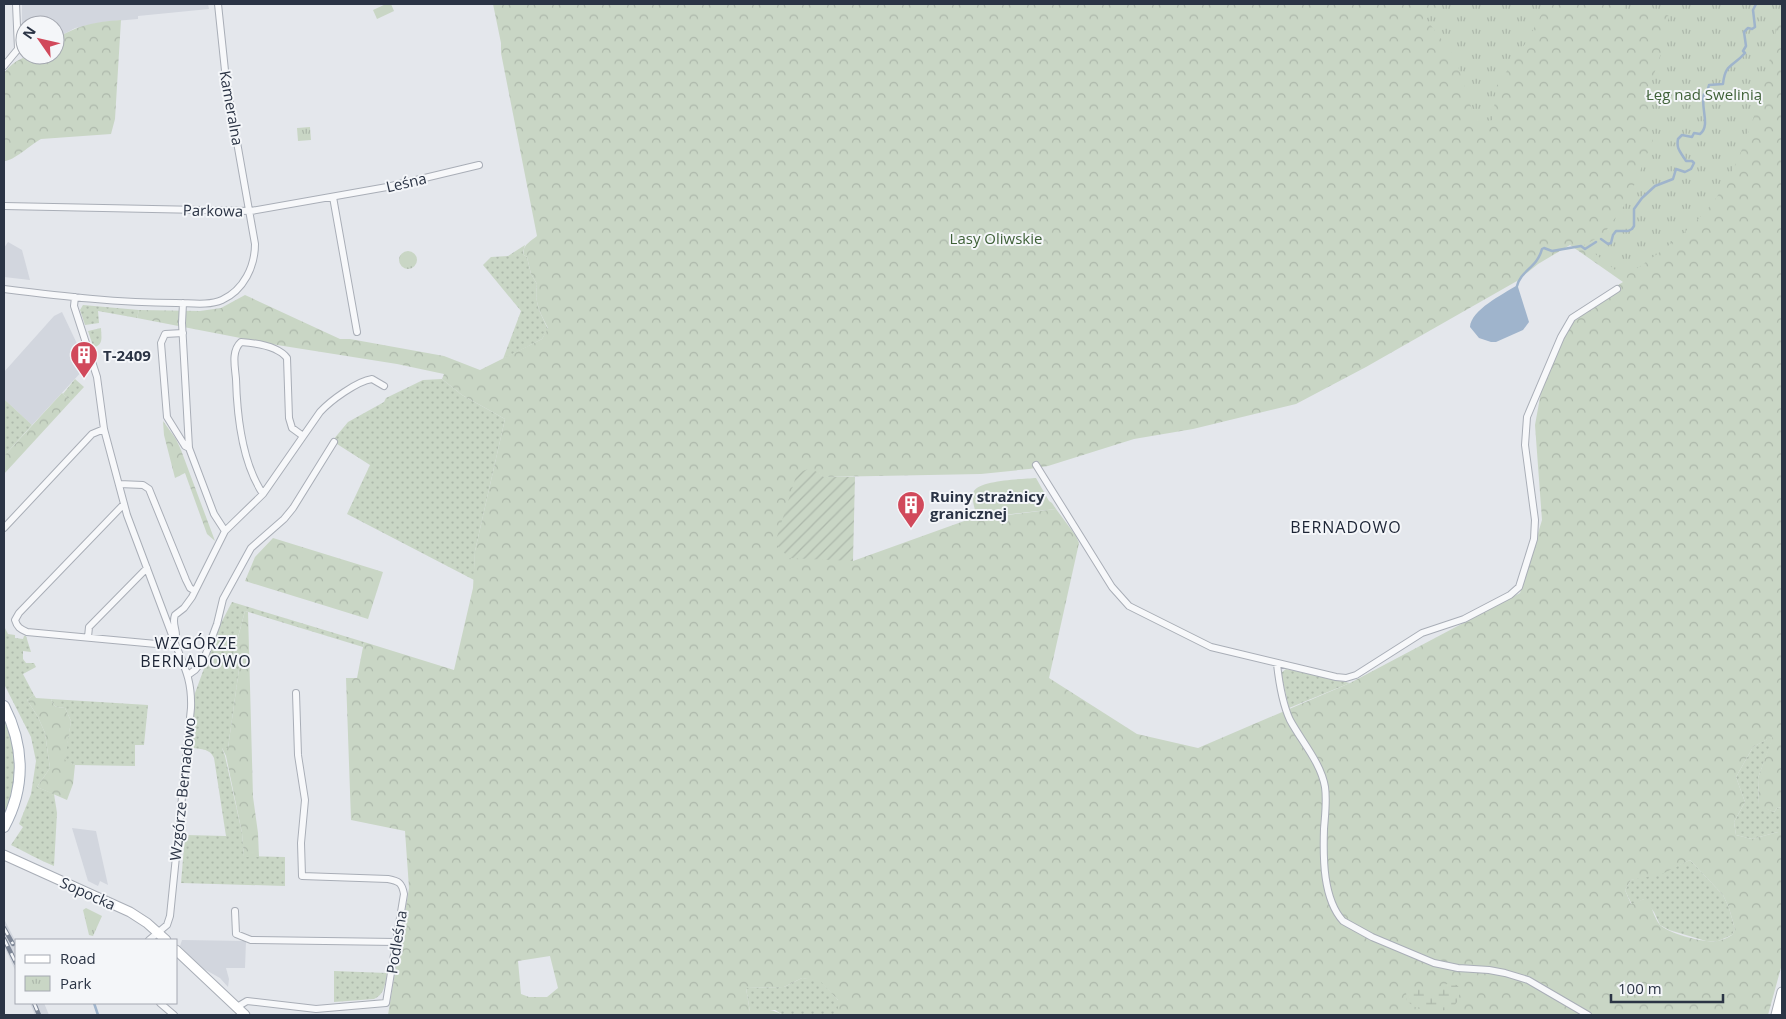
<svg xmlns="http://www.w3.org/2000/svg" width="1786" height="1019" viewBox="0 0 1786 1019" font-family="'Open Sans',sans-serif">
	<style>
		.built { fill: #d2d6de }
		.grass { fill: url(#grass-dots) }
		.forest { fill: url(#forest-crowns); fill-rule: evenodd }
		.wetland { fill: url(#wetland-marsh) }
		.park { fill: url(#park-tufts) }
		.garden { fill: url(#garden-furrows) }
		.pitch { fill: #c9d6c5 }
		.water { fill: #9fb4cc }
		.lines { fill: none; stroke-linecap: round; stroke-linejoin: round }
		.stream { stroke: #9fb4cc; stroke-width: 2.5 }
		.minor-casing { stroke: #a9aeb7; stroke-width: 8 }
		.secondary-casing { stroke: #a9aeb7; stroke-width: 11 }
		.primary-casing { stroke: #a3abb8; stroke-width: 12 }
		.minor { stroke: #f7f8fa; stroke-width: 6 }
		.secondary { stroke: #fff; stroke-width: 9 }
		.primary { stroke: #fff; stroke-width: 10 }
		.rail-casing { stroke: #7d8696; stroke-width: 4.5 }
		.rail { stroke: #f4f6f9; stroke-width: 2.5; stroke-dasharray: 8; stroke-linecap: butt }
		.labels { text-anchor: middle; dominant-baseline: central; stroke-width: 4; stroke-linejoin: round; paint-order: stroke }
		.park-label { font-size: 15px; fill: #3f6138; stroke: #f4f6f9 }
		.street-label { font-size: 15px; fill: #2b3445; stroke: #f4f6f9 }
		.poi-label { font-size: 15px; font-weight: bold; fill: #2b3445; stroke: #f4f6f9; text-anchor: start }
		.neighbourhood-label { font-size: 16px; letter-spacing: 1px; fill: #1d2536; stroke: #f4f6f9 }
	</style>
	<defs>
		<pattern id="grass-dots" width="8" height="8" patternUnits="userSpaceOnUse" patternTransform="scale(1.25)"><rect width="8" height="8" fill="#c9d6c5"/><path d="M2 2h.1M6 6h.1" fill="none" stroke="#adb8ab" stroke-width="1.8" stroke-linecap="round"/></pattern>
		<pattern id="forest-crowns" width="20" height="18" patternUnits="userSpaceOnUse" patternTransform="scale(1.25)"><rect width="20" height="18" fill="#c9d6c5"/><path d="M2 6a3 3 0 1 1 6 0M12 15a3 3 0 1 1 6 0" fill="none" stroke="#adb8ab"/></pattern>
		<pattern id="wetland-marsh" width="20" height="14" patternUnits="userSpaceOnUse" patternTransform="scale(1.25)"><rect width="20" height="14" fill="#c9d6c5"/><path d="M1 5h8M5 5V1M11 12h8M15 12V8" fill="none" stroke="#adb8ab"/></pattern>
		<pattern id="park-tufts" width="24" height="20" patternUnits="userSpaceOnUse" patternTransform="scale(1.25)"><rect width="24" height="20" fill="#c9d6c5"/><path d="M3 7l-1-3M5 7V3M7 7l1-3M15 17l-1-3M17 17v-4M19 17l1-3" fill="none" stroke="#adb8ab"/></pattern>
		<pattern id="garden-furrows" width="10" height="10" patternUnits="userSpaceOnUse" patternTransform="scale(1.25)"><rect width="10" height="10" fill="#c9d6c5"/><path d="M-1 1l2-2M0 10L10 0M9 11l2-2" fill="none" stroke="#adb8ab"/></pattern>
	</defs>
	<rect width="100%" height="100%" fill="#e4e7ec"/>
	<!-- built -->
	<path class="built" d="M22 4H208L209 9 138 16V19L103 22 75 28 55 39V25H25V55H28L22 58Z
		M8 242 22 250 30 280 4 277V248Z
		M62 312 88 367 85 368 32 425 4 399V372L54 316Z
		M72 828 96 831 108 885 100 881 98 886 88 881Z
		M4 919 16 942V972L4 946Z
		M182 940 246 941 245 968H226L229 979 228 987 220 978 204 969 180 946Z
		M30 1003H44L49 1015H35Z"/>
	<!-- grass -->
	<path class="grass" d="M525 245 523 252 524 255 527 257 531 274 537 284C534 302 540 313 548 329L542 339 503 359 521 311 483 265 491 257 508 256Z
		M83 305 139 310 137 318 98 311 99 323 85 325 80 310Z
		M101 328C101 336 104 344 95 347L93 346 88 331Z
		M75 379 84 387 71 401 63 394Z
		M442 379 462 395 505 419 475 551 474 580 347 514 370 465 337 444 333 440 348 422 384 402 386 398 423 380Z
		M4 399 32 425 4 456Z
		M232 602 364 642 363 647 245 611 232 659 240 662 228 748H222L225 756 242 833 244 856 285 857V886L181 883 185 835 226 836 214 758C210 748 199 749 190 748L195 693 220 625Z
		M4 626 8 634 15 635V638L23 639 24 636H26L31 652 23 651V659L26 663H34L36 667 23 674 34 695 27 700 38 717 45 733 50 768 37 787 54 794 57 813 54 866C39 860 26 852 11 845L23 827 19 824 31 794 36 761 31 737 4 684Z
		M1286 669 1350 683 1289 708 1281 673Z
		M51 699 148 705 144 745H135V766L75 765 64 761 71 721 65 708C55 706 55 709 51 699Z
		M4 716C7 721 11 727 12 733 20 760 17 792 4 816Z
		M1774 735 1758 778 1759 805 1774 812 1777 808 1782 807V832H1778L1752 839 1736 835 1734 822 1745 802 1736 777 1753 747Z
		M1690 860 1723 895 1729 908 1735 929 1732 935 1718 941H1706L1669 930 1660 925 1654 912 1644 899 1632 905 1625 890 1631 880 1677 866Z
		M334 971 387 973C385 984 385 994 374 999L334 1002Z
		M802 978 820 980 838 1000V1015H783L775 1010 750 1012 746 988 784 987Z"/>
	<!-- forest -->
	<path class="forest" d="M493 4H1782V807L1777 808 1774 812 1759 806 1758 778 1773 736 1753 747 1736 777 1745 802 1734 822 1736 835 1752 839 1778 832H1782V964L1768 1015H838V1000L820 981 802 978 784 987 746 988 750 1012C763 1008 771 1009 783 1015H388L409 888 405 831 351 820 346 678H357L364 642 454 670 473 588 475 551 505 419 462 395 442 379 444 374 397 364 271 344 137 318 139 310 200 311 221 308 245 295 340 339H350L444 356 480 370 542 339 548 328C540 313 534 302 537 284L531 274 527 257 524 255C521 246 531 241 537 236L501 53V43ZM1570 245 1623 282 1570 315 1544 375 1535 425 1542 520 1520 593 1350 683 1198 748 1137 734 1049 678 1079 543 1076 536 1056 509 967 520 853 561 819 472 820 475 824 477 981 474 1029 469 1048 466 1134 439 1193 429 1296 404 1366 367 1517 281 1538 264ZM1690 860 1723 895 1729 908 1735 929 1732 935C1728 938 1722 940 1717 941 1704 943 1670 934 1660 925 1654 918 1652 907 1648 899H1644L1631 904 1625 890 1631 880 1662 874ZM550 956 558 988 547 997H529L521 994 518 961Z
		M121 20 115 119 111 134 41 139C30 145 14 161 4 161V73C19 54 33 55 55 55V39C79 25 94 22 121 20Z
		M62 393 71 401 4 474V456Z
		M163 421 176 439 181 450 215 541 207 534 185 473 175 478 164 435Z
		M273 538 383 572 368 619 245 581 255 557Z
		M245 611 248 612 253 797 258 833 259 857H244L242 833 226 756 222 748H228L240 662 232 660Z
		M34 695 36 698 51 699C55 709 55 706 65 708L71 721 65 760 75 765 73 784 67 800 37 787 50 768 45 733 38 717 27 700Z"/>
	<!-- wetland -->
	<path class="wetland" d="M1447 984 1457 985 1461 990 1457 1002 1452 1009C1434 1012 1421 1014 1407 1001L1406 992 1410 989 1436 988Z"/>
	<!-- park -->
	<path class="park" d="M1442 4H1547L1527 41 1496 87 1493 120 1476 122 1455 57 1426 19Z
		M1624 4H1782C1770 62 1750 154 1714 201 1689 233 1657 255 1624 277L1584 245 1603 235 1628 200 1653 140 1648 93 1661 53 1669 16 1646 5 1625 11Z
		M310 127 311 140 298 141 297 128Z
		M399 260a9 9 0 1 1 18 0a9 9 0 1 1-18 0Z
		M86 908 102 916 93 936 89 935 83 910Z"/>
	<!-- garden -->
	<path class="garden" d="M811 468 824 477H855L853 561 789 558 775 543 797 473Z"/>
	<!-- pitch -->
	<path class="pitch" d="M386 4H391L394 11 377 19 373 10Z
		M1036 478 1049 501 1052 503 1056 509 977 518C976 512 970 497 974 491 980 480 1023 479 1036 478Z"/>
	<!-- water -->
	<path class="water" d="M1516 286 1518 287 1529 322 1523 330 1496 342H1491L1479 338 1470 327C1471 310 1503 294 1516 286Z"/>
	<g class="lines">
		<!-- stream -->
		<path class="stream" d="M1601 239 1608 244 1611 243 1613 235 1616 231H1628L1632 229 1634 226V209L1642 198 1655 186 1673 179 1676 169 1685 172 1691 169 1694 163 1692 161H1686C1681 152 1676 150 1678 139L1682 135 1692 137 1694 133 1700 134C1711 125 1700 108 1704 94L1707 92 1709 85 1723 84C1725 63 1733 67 1745 53L1743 51 1746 46 1744 32 1748 28 1752 29 1755 27 1753 10 1756 4
			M1517 286C1521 270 1537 268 1542 249L1544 248 1552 251 1581 246 1585 249 1596 242
			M94 1003 98 1015"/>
		<defs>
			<path id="minor" d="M4 66 18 49 16 4
				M333 197 357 332
				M4 206 251 211 387 187 479 165
				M4 289C61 296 118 303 176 303 191 303 208 306 222 300 244 290 255 266 255 244L226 80 218 4
				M75 297 74 306 97 377 104 429 127 515 175 643
				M183 303 182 323 189 448 214 514 225 531
				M183 333 165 334 161 343 167 417 185 446 189 448
				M1036 465 1112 587 1129 606 1211 647 1336 677 1346 678 1356 675 1422 633 1464 619 1510 595 1519 587 1534 539 1535 520 1525 445 1527 417 1561 337 1572 318 1617 289
				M119 484 143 485 149 489 186 580 190 588 195 591
				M263 494C242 463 237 415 236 379 235 367 231 351 241 342 256 343 278 346 287 358L289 418 292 428 303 436
				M124 504 19 613 15 620C17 627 20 629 27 632L167 645 175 643C185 668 192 681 191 708L170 916 167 925 149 940
				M4 528 92 434 104 429
				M88 637 89 627 147 568
				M175 641C179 632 171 625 175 615L184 608 192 597 225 531 263 494 320 412C330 401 357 381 372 379L384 386
				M1277 664C1279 682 1282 703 1290 720 1302 742 1321 763 1325 787 1327 801 1325 815 1324 829 1323 858 1323 899 1343 921L1372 937 1434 963 1458 968 1489 970 1505 973 1528 980 1588 1015
				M188 675 195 670 204 659 217 624 223 599 251 548 284 519 293 508 334 442
				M235 911 236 934 251 940 396 942
				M160 1003 174 1015
				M237 1007 247 1001 316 1009 386 1003 404 894C402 883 399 881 388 879L302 876 301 843 305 800 298 755 296 693"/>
			<path id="secondary" d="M4 855 130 912 147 923 166 940
				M176 950 245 1015
				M1776 1015 1782 992"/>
			<path id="primary" d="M4 706C24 745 26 787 4 827"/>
		</defs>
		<!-- minor casing -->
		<use href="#minor" class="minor-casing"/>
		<!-- secondary casing -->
		<use href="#secondary" class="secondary-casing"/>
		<!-- primary casing -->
		<use href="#primary" class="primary-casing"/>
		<!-- minor -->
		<use href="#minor" class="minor"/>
		<!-- secondary -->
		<use href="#secondary" class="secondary"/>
		<!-- primary -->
		<use href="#primary" class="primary"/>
		<defs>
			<path id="rail" d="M4 928 13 944
				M4 939 16 963
				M34 1003 39 1015"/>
		</defs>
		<!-- rail casing -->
		<use href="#rail" class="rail-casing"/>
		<!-- rail -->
		<use href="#rail" class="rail"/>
	</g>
	<!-- icons -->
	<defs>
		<symbol id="building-pin" viewBox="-11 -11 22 30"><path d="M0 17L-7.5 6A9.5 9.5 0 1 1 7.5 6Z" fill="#d1495b" stroke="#f4f6f9"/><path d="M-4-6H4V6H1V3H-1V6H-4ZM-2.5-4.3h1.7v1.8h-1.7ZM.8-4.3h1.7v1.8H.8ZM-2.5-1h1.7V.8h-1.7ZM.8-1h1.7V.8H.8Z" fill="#fff"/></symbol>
	</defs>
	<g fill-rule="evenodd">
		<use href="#building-pin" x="68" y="339" width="32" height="43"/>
		<use href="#building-pin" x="895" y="489" width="32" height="43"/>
	</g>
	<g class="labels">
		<!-- park labels -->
		<g class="park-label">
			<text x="1704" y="94">Łęg nad Swelinią</text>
			<text x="996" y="238">Lasy Oliwskie</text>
		</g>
		<!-- street labels -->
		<g class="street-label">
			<text transform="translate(232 108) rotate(80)">Kameralna</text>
			<text transform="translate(406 182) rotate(-13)">Leśna</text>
			<text transform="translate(213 210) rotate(1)">Parkowa</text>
			<text transform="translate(182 789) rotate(-84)">Wzgórze Bernadowo</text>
			<text transform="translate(88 893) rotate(24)">Sopocka</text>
			<text transform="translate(396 942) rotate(-81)">Podleśna</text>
		</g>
		<!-- poi labels -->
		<g class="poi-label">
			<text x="103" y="355">T-2409</text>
			<text x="930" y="496">Ruiny strażnicy<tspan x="930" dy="17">granicznej</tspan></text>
		</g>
		<!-- neighbourhood labels -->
		<g class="neighbourhood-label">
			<text x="1346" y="527">BERNADOWO</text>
			<text x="196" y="643">WZGÓRZE<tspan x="196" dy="18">BERNADOWO</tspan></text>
		</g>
	</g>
	<!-- border -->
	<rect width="1786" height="1019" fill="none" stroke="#2b3445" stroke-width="10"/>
	<!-- legend -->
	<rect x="15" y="939" width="162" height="65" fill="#f4f6f9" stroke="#a4a8b1"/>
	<rect x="25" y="955" width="25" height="8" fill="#ffffff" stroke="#a4a8b1"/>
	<text x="60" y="964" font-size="15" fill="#2b3445">Road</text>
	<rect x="25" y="976" width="25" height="15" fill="url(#park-tufts)" stroke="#a4a8b1"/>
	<text x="60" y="989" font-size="15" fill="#2b3445">Park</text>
	<!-- north arrow -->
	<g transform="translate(40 40) rotate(304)"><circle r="24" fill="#f4f6f9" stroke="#a4a8b1"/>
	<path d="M0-4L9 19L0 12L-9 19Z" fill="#d1495b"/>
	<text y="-8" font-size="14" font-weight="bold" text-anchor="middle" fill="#2b3445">N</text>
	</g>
	<!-- scale -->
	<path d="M1611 994v8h112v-8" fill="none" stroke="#2b3445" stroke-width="2.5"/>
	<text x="1618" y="994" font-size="15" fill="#2b3445" stroke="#f4f6f9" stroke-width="4" paint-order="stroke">100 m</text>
</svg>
